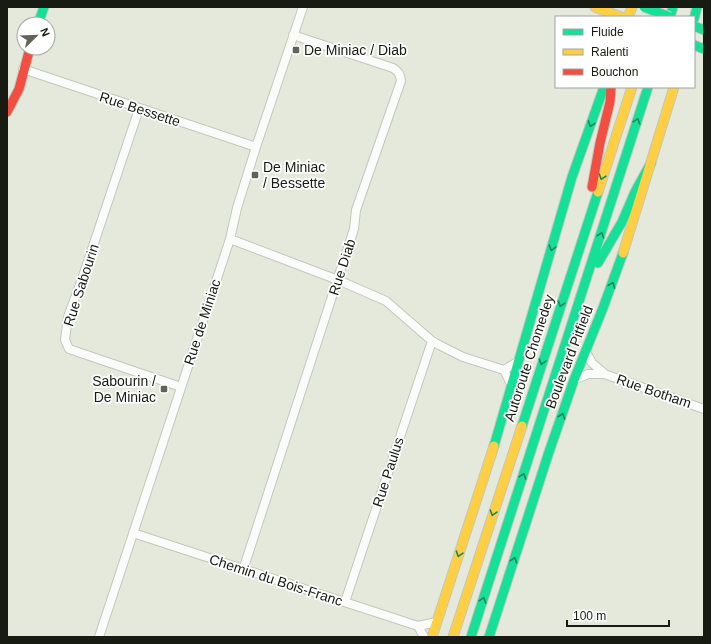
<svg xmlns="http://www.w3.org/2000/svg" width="711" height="644" viewBox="0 0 711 644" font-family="Arial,sans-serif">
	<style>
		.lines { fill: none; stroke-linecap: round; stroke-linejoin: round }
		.street-casing { stroke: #c3c7bc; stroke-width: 10 }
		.fast-casing { stroke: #c3c7bc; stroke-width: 11 }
		.slow-casing { stroke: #c3c7bc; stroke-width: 11 }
		.jam-casing { stroke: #c3c7bc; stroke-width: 11 }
		.street { stroke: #fbfcfa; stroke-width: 8 }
		.fast { stroke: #16e098; stroke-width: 9 }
		.slow { stroke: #ffcf43; stroke-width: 9 }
		.jam { stroke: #f24e42; stroke-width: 9 }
		.fast-bridge-casing { stroke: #c3c7bc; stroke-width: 11; stroke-linecap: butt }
		.fast-bridge { stroke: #16e098; stroke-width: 9 }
		.oneway { stroke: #17875c }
		.poi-dot { fill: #606359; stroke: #fff; stroke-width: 1.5 }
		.labels { text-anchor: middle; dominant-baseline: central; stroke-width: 3.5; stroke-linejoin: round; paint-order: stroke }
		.poi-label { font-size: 14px; fill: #181b12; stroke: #fff; text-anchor: start }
		.street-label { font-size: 14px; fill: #181b12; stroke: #fff }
	</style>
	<rect width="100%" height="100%" fill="#e5e9dc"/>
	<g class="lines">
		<defs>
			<path id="street" d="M23 69 256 147
				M139 109 82 279 68 317 65 340 69 349 181 387
				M230 239 338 280 386 301 432 341 439 345 463 357 504 370 519 361
				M586 352 592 363 604 373
				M504 370 512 386
				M574 380 588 374H604L704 409
				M133 533 418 626 437 622
				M243 570 354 229 356 210 401 81C400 74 399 72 393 68L293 35
				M345 602 432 341
				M418 626 424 637
				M99 637 230 239 237 208 256 147 303 7"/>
			<path id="fast" d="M670 17 673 7
				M694 19 697 7
				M38 24 44 7
				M694 26 704 30
				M694 45 704 49
				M598 263 622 222 635 192 651 163
				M522 426 598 192
				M494 446 572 177 604 87
				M471 637 648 87
				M489 637 549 452 574 380 603 308 623 253"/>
			<path id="slow" d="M595 7 621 17
				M628 17 632 7
				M598 192 632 87
				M623 253 674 87
				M432 637 494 446
				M453 637 522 426"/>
			<path id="jam" d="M7 112 19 89 30 48
				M592 187 600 143 610 102 611 87"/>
		</defs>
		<!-- street casing -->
		<use href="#street" class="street-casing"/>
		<!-- fast casing -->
		<use href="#fast" class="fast-casing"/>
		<!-- slow casing -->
		<use href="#slow" class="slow-casing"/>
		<!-- jam casing -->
		<use href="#jam" class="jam-casing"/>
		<!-- street -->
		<use href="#street" class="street"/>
		<!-- fast -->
		<use href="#fast" class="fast"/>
		<!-- slow -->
		<use href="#slow" class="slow"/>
		<!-- jam -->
		<use href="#jam" class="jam"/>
		<defs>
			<path id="fast-bridge" d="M644 7 670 17"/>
		</defs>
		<!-- fast-bridge casing -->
		<use href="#fast-bridge" class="fast-bridge-casing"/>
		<!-- fast-bridge -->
		<use href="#fast-bridge" class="fast-bridge"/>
	</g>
	<!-- one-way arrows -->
	<defs><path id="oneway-chevron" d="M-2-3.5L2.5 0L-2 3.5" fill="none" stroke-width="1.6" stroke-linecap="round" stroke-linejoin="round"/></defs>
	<g class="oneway">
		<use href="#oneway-chevron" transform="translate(637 121) rotate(-73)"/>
		<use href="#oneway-chevron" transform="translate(591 124) rotate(110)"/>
		<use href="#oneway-chevron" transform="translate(602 177) rotate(108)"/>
		<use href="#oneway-chevron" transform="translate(601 235) rotate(-72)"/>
		<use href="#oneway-chevron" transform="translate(552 248) rotate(106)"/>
		<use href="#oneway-chevron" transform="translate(612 285) rotate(-70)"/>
		<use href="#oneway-chevron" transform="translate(561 304) rotate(108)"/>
		<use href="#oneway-chevron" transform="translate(542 362) rotate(108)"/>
		<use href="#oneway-chevron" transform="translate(562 416) rotate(-71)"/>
		<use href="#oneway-chevron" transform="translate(523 476) rotate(-72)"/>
		<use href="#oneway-chevron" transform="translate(493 513) rotate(108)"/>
		<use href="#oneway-chevron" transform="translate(459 554) rotate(108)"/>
		<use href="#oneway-chevron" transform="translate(514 560) rotate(-72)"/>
		<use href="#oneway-chevron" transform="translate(483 600) rotate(-72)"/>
	</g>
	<!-- markers -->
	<g class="poi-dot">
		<rect x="292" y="46" width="8" height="8" rx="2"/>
		<rect x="251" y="171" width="8" height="8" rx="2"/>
		<rect x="160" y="385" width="8" height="8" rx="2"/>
	</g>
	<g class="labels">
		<!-- poi labels -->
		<g class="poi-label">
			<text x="304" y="50">De Miniac / Diab</text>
			<text x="263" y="167">De Miniac<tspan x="263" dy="16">/ Bessette</tspan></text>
			<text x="156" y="381" text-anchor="end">Sabourin /<tspan x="156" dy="16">De Miniac</tspan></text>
		</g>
		<!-- street labels -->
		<g class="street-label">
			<text transform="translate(140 109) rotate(18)">Rue Bessette</text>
			<text transform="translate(342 267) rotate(-72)">Rue Diab</text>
			<text transform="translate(81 285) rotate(-72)">Rue Sabourin</text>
			<text transform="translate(202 322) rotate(-72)">Rue de Miniac</text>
			<text transform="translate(569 357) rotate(-69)">Boulevard Pitfield</text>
			<text transform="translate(529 358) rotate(-72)">Autoroute Chomedey</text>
			<text transform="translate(654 391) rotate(19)">Rue Botham</text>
			<text transform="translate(388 472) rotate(-72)">Rue Paulus</text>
			<text transform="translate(276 580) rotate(18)">Chemin du Bois-Franc</text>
		</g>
	</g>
	<!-- border -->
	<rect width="711" height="644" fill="none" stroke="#181b12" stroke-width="16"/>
	<!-- legend -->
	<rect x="555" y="16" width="140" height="72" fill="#ffffff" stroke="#a3a4a0"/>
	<rect x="563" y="29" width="20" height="6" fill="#16e098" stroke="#a3a4a0"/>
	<text x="591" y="36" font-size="12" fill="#181b12">Fluide</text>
	<rect x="563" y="49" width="20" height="6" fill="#ffcf43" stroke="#a3a4a0"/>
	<text x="591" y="56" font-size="12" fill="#181b12">Ralenti</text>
	<rect x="563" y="69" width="20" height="6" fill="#f24e42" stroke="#a3a4a0"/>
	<text x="591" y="76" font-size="12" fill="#181b12">Bouchon</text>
	<!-- north arrow -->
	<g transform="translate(36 36) rotate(67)"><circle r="19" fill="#ffffff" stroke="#a3a4a0"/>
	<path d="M0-3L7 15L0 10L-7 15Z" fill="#606359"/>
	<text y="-6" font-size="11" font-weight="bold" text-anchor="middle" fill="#181b12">N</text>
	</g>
	<!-- scale -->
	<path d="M567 620v6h102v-6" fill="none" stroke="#181b12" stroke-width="2"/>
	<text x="573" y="620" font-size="12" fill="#181b12" stroke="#ffffff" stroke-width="3" paint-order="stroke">100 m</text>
</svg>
